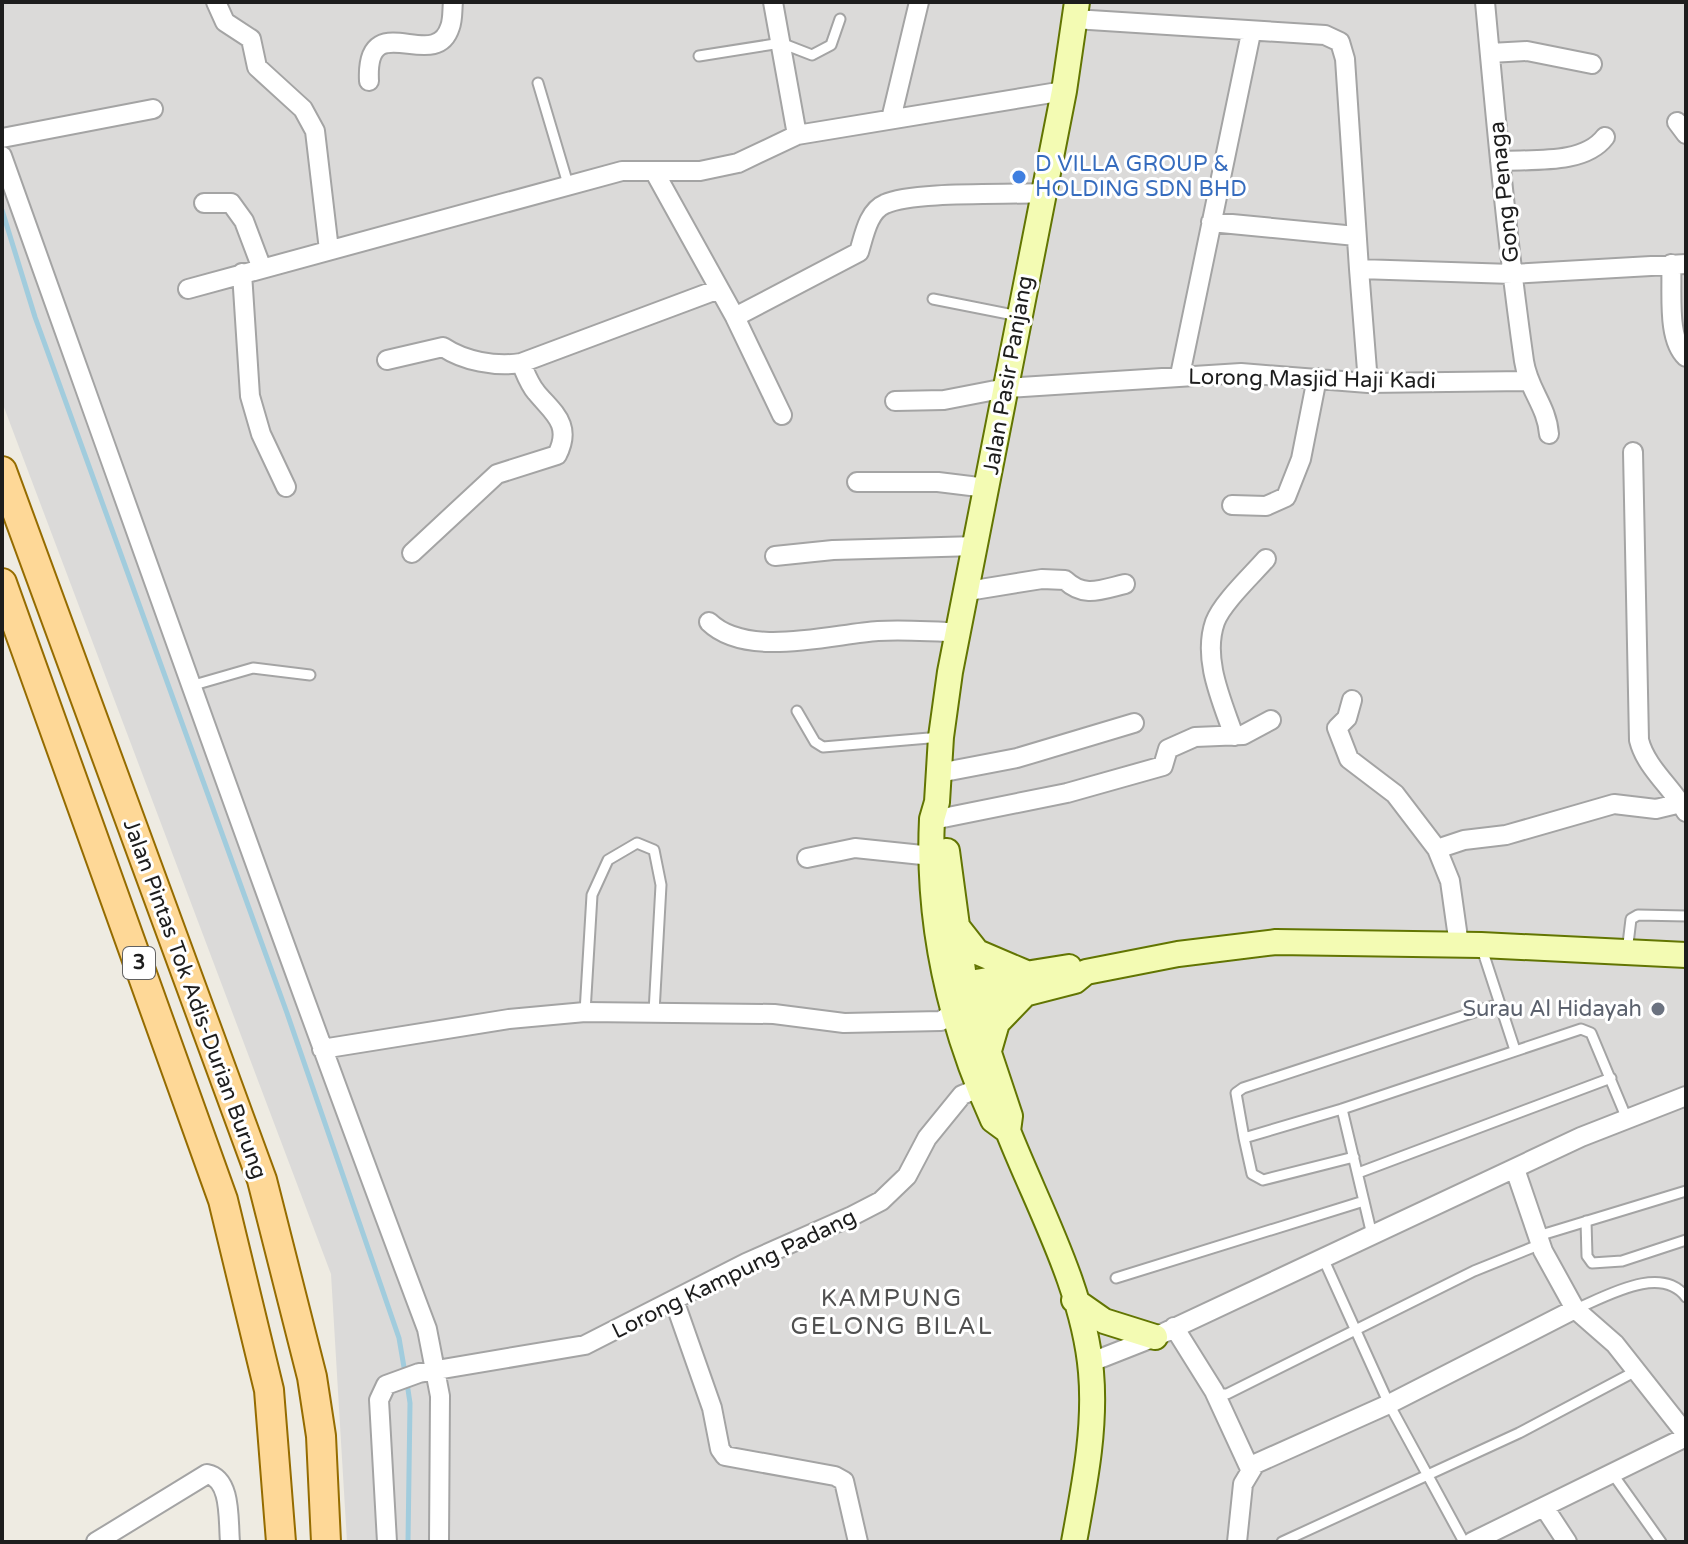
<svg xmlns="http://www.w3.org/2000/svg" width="1688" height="1544" viewBox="0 0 1688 1544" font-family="'Varela Round',sans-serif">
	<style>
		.residential { fill: #dbdad9 }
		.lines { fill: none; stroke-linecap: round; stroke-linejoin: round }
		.stream { stroke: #a1ccdd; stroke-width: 5 }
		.lane-casing { stroke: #a4a4a4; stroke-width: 13 }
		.street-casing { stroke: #a4a4a4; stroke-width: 22 }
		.secondary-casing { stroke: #627502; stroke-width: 28 }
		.primary-casing { stroke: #956c00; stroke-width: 32 }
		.lane { stroke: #fff; stroke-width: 9 }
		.street { stroke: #fff; stroke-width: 18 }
		.secondary { stroke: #f3fbb3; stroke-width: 24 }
		.primary { stroke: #fed897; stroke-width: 28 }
		.shop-dot { fill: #3f7fe0; stroke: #fff; stroke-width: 3 }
		.worship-dot { fill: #6b7280; stroke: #fff; stroke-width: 3 }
		.labels { text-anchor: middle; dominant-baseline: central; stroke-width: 6; stroke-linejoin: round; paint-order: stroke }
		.shield { fill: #fff; stroke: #616161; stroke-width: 2 }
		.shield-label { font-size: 20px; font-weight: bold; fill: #1d1d1d }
		.shop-label { font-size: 22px; fill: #366cbe; stroke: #fff; text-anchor: start }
		.street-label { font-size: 22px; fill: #1d1d1d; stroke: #fff }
		.worship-label { font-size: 22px; fill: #5b616d; stroke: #fff; text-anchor: end }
		.neighbourhood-label { font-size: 24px; letter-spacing: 2px; fill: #505050; stroke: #fff }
	</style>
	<rect width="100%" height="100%" fill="#eeebe2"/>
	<!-- residential -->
	<path class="residential" d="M2 2H1686V1542H347L331 1274 2 402Z"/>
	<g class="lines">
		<!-- stream -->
		<path class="stream" d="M2 210 35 317 287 1013 399 1338 405 1373
			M407 1383 410 1403 408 1542"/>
		<defs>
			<path id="lane" d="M699 56 781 43 812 55 831 45 840 19
				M538 83 568 184
				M933 299 1019 316
				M194 685 253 668 310 675
				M797 711 815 742 823 747 941 737
				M1481 946 1515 1050
				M1627 952 1631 919 1638 915 1686 916
				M585 1012 592 895 608 860 637 843 654 850 661 885 654 1012
				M1342 1109 1372 1235
				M1244 1138 1236 1093 1243 1088 1499 1004
				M1354 1157 1263 1180 1252 1174 1244 1138 1342 1109 1581 1029 1591 1033 1627 1119
				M1358 1173 1611 1078
				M1586 1221 1587 1256 1592 1263 1622 1261 1686 1240
				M1538 1236 1686 1191
				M1323 1258 1389 1404 1464 1542
				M1116 1278 1364 1201
				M1576 1309C1607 1296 1661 1264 1686 1297
				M1217 1394H1227L1474 1271 1541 1244
				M1612 1473 1661 1542
				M1282 1542 1519 1433 1636 1371"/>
			<path id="street" d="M216 2 225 22 251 39 257 67 303 109 315 131 329 250
				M773 2 797 135
				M1485 2C1496 122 1507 242 1524 361 1528 389 1547 406 1549 434
				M1074 19 1325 35 1340 42 1345 59 1359 269 1512 274 1686 264
				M1490 53 1527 51 1592 64
				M369 81C365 4 435 75 450 27 453 19 452 10 453 2
				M891 119 919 2
				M1677 122 1686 134
				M2 138 153 109
				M2 156C142 547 280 939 427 1329L440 1396 439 1542
				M1500 161C1532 159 1584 165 1605 137
				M654 171 735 317 782 415
				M204 203H231L244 221 261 266
				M1211 222 1356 236
				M1671 264C1673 290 1666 338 1686 357
				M1359 269 1368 383
				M242 273 250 396 261 434 286 487
				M188 289 622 171H700L738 163 797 135 1064 91
				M735 317 859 252C864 236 868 211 885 204 913 191 1008 195 1042 193
				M387 360 443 347C464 361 495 367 521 363L719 289
				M1180 375 1251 33
				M895 401 944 400 1006 388 1241 373 1368 383 1528 381
				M1633 452 1639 740C1646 768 1672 787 1686 812
				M857 482H938L987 488
				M1232 505 1266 506 1286 497 1301 459 1317 378
				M412 553 497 474 557 455C573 424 552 412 536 392 529 384 525 372 521 363
				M775 556 833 550 977 546
				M968 591 1042 579 1065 580C1084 598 1100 590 1125 584
				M709 622C747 659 832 634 878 631 905 629 932 632 959 632
				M1352 700 1347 718 1337 728 1349 759 1395 794 1437 849 1450 881 1459 945
				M1234 736C1222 701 1202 659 1215 622 1222 603 1252 575 1266 559
				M939 773 1017 758 1134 723
				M943 818 1067 793 1163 766 1168 749 1195 737 1243 735 1271 720
				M1437 849 1464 840 1506 835 1614 804 1656 809 1681 803
				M807 858 855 848 932 856
				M322 1049 509 1019 585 1012 774 1014 844 1023 941 1021 952 1013
				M1515 1169 1543 1251 1575 1309 1615 1344 1686 1434
				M674 1300 712 1408 720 1449 725 1456 835 1476 844 1481 858 1542
				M1174 1327 1214 1391 1250 1469
				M1089 1363 1155 1337 1581 1137 1686 1096
				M1544 1507 1567 1542
				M96 1542 207 1474C232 1479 228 1521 230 1542
				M387 1542 379 1400 386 1385 419 1373 585 1345 746 1263 852 1216 881 1201 907 1176 927 1138 962 1095 979 1088
				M1237 1542 1243 1484 1255 1464 1389 1404 1575 1309
				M1472 1542 1686 1437"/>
			<path id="secondary" d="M947 851 964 978 1010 1116 1008 1131C1038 1207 1084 1289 1091 1372 1096 1429 1084 1487 1074 1542
				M955 924 977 952 1024 972
				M951 986 1069 967
				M958 1011 1075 981 1086 972 1178 954 1276 942 1481 945 1686 955
				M988 1054 997 1023 1025 994
				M1008 1131 993 1120C950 1025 927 923 932 819L937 802 941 737 950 672 1064 91 1077 2
				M1074 1300 1104 1321 1155 1337"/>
			<path id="primary" d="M2 471 262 1180 312 1377 321 1436 326 1542
				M2 583 223 1200 269 1390 281 1542"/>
		</defs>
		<!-- lane casing -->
		<use href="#lane" class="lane-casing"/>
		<!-- street casing -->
		<use href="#street" class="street-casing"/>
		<!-- secondary casing -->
		<use href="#secondary" class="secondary-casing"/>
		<!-- primary casing -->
		<use href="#primary" class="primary-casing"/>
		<!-- lane -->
		<use href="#lane" class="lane"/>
		<!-- street -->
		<use href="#street" class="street"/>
		<!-- secondary -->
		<use href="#secondary" class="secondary"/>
		<!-- primary -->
		<use href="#primary" class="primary"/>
	</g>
	<!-- markers -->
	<circle class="shop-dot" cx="1019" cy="177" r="8"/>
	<circle class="worship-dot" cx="1658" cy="1009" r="8"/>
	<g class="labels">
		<!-- shield labels -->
		<rect class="shield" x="123" y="947" width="32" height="32" rx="6"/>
		<g class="shield-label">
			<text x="139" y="963">3</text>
		</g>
		<!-- shop labels -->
		<g class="shop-label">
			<text x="1035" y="164">D VILLA GROUP &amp;<tspan x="1035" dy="25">HOLDING SDN BHD</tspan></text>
		</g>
		<!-- street labels -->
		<g class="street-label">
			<text transform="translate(1504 192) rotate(-96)">Gong Penaga</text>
			<text transform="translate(1008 375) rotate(-80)">Jalan Pasir Panjang</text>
			<text transform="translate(1312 379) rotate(1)">Lorong Masjid Haji Kadi</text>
			<text transform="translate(195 999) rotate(70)">Jalan Pintas Tok Adis-Durian Burung</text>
			<text transform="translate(734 1274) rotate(-26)">Lorong Kampung Padang</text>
		</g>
		<!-- worship labels -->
		<g class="worship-label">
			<text x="1642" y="1009">Surau Al Hidayah</text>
		</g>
		<!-- neighbourhood labels -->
		<g class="neighbourhood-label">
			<text x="892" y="1298">KAMPUNG<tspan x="892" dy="28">GELONG BILAL</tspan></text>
		</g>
	</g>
	<!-- border -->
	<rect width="1688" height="1544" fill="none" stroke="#1d1d1d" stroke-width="8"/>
</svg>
